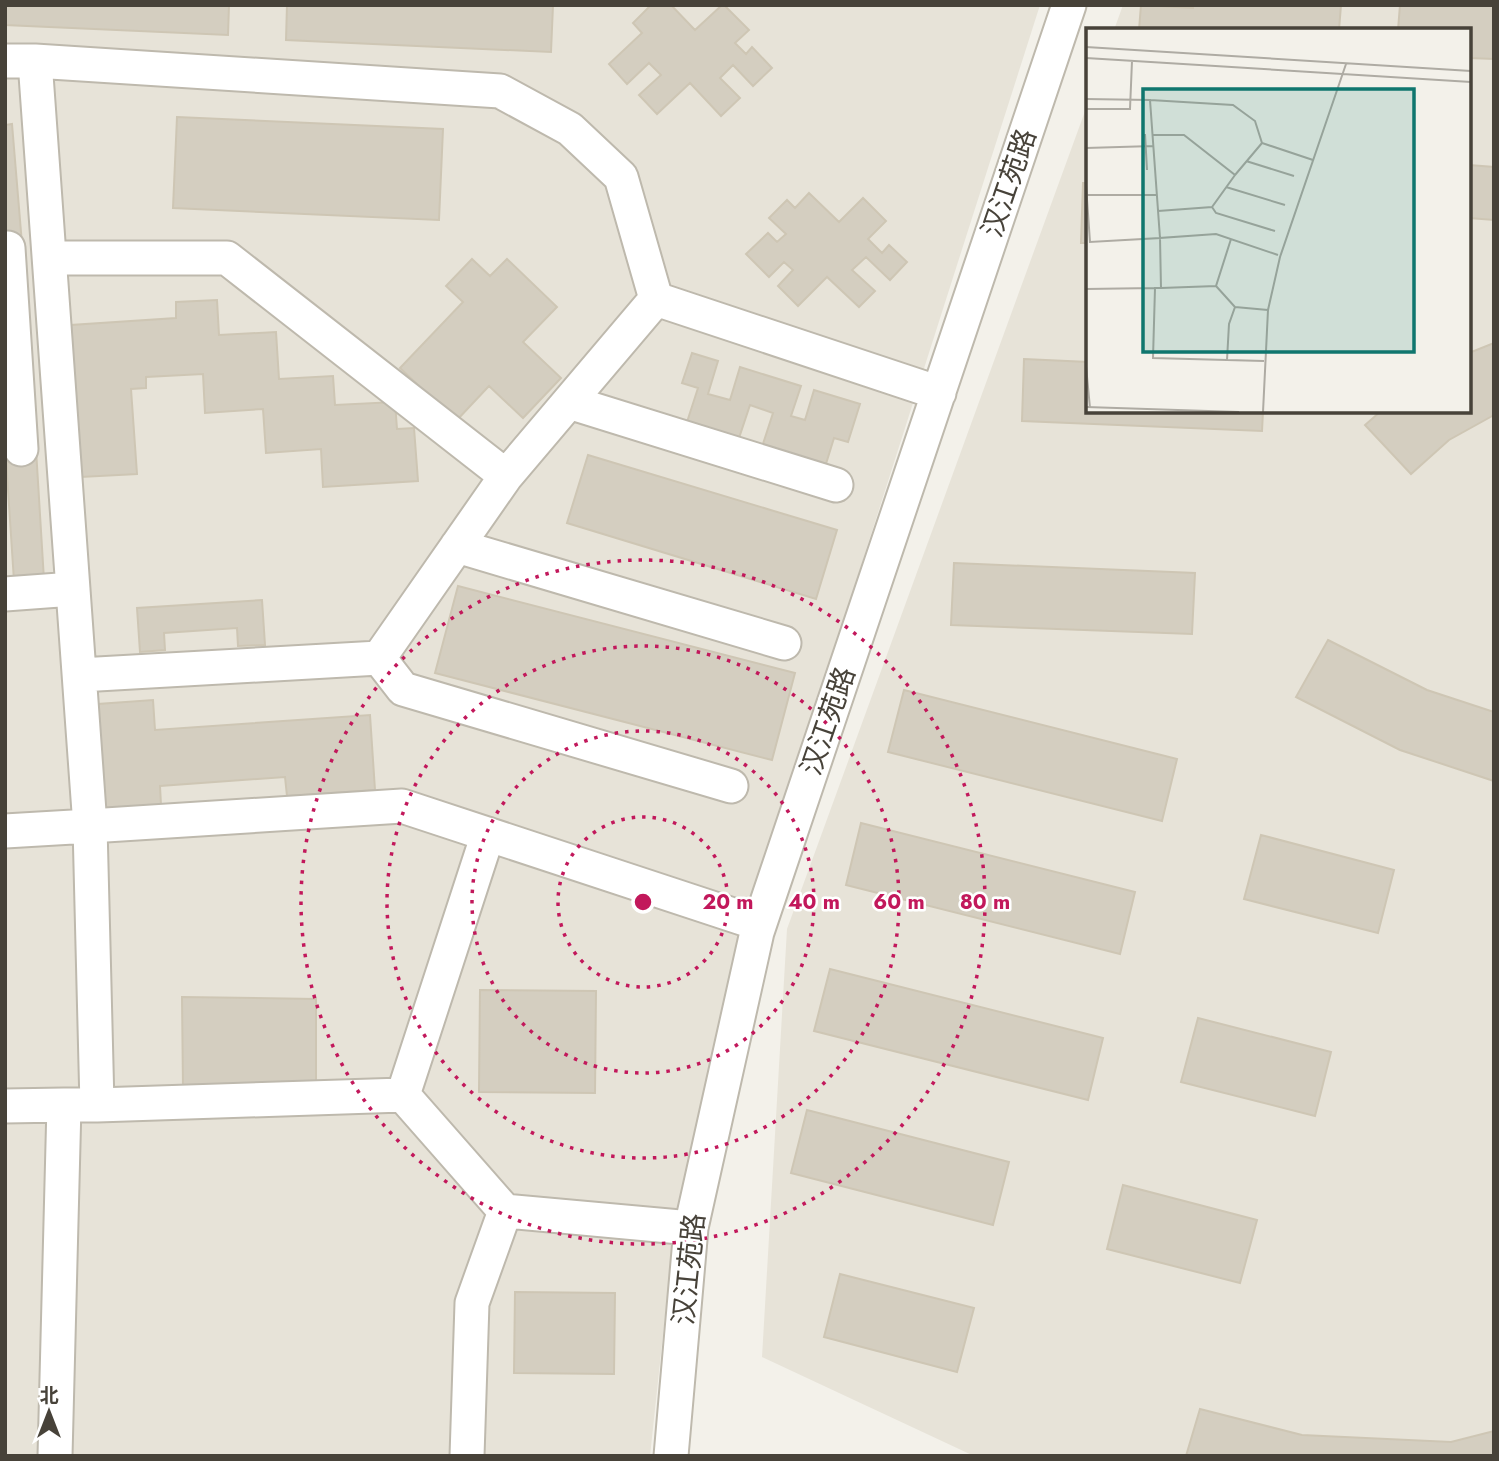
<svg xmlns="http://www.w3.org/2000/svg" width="1499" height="1461" viewBox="0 0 1499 1461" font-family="Jost,'Noto Sans SC',sans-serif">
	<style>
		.residential { fill: #e7e3d8 }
		.building { fill: #d4cec0; stroke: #cec6b4; stroke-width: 2 }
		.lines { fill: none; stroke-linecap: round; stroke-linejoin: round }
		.minor-casing { stroke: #beb9ad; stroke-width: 37 }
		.minor { stroke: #fff; stroke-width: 33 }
		.ring { fill: none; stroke: #c2185b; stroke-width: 3.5; stroke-dasharray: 3.5 7 }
		.labels { text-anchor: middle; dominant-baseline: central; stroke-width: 5; stroke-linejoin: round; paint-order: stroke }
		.street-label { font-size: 28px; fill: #474239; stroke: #fff }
		.inset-road { fill: none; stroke: #aeaba3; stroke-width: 2 }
		.view { fill: #0f766e; fill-opacity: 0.15; stroke: #0f766e; stroke-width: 3.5 }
		.inset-edge { fill: none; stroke: #474239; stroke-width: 3.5 }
		.centre { fill: #c2185b; stroke: #fff; stroke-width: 3.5 }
		.ring-label { font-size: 21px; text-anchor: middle; font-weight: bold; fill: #c2185b; stroke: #fff; stroke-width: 5; stroke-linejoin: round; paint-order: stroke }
	</style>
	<rect width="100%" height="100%" fill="#f3f1ea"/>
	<!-- residential -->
	<path class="residential" d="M5 5H1040L748 920 674 1232 650 1456H5Z
		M1123 5H1494V1456H974L762 1357 787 929 1088 103V411H1469V30H1114Z"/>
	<!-- building -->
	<path class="building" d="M5 5H229L228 35 5 25Z
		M287 5H553L551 52 286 40Z
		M651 5H671L695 30 722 5H724L749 30 735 43 746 54 752 47 772 68 753 86 733 65 720 78 740 98 721 116 690 83 657 114 639 95 661 75 649 63 627 84 609 64 642 33 633 23Z
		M1141 5 1193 8V5H1341L1339 30H1139Z
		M1400 5 1494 6V59L1469 58V30H1398Z
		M177 117 443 129 439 220 173 208Z
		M12 124 23 256 5 258V125Z
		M1469 165 1494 167V220L1469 218Z
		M1083 183H1088V243H1081Z
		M809 193 839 222 863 198 886 221 868 239 882 253 889 245 907 262 890 280 866 257 852 270 875 291 859 307 827 277 798 306 778 286 793 270 784 262 769 277 746 254 768 233 777 242 786 234 769 218 787 200 795 208Z
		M472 259 490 276 507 259 557 307 523 342 561 378 523 418 489 386 456 421 400 368 463 302 446 286Z
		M217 300 219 335 276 332 279 379 333 376 335 405 395 402 397 429 414 428 418 481 323 487 321 449 266 453 263 409 205 413 203 374 146 377V388L131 389 137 474 81 477 71 325 176 318V302Z
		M1494 343V415L1449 440 1411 474 1365 425 1381 411H1469V353Z
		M692 353 718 361 708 394 730 400 740 367 801 386 791 416 805 420 814 390 860 404 848 442 834 438 825 467 762 447 773 413 750 405 739 438 687 422 698 388 682 383Z
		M1024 359 1088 362V411H1263L1262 431 1022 421Z
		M35 433 44 580 14 581 5 444Z
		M588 455 837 530 816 599 567 523Z
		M954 563 1195 573 1192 634 951 625Z
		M458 586 795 673 772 760 435 673Z
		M262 600 265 645 238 646 237 628 164 633 165 650 140 652 137 608Z
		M1328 640 1427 690 1494 712V781L1400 750 1296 697Z
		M904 690 1177 759 1162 821 888 752Z
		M153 700 155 730 370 715 375 790 287 796 285 777 160 786 161 805 105 809 98 704Z
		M861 823 1135 892 1120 954 846 885Z
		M1261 835 1394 870 1378 933 1244 899Z
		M830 969 1103 1038 1088 1100 814 1031Z
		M480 990 596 991 595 1093 479 1092Z
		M182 997 316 999V1087L183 1088Z
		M1198 1018 1331 1052 1315 1116 1181 1082Z
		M807 1110 1009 1162 993 1225 791 1173Z
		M1123 1185 1257 1220 1240 1283 1107 1249Z
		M840 1274 974 1308 957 1372 824 1337Z
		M515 1292 615 1293 614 1374 514 1373Z
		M1200 1409 1302 1435 1451 1442 1494 1431V1456H1186Z"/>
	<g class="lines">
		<defs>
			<path id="minor" d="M5 61H35L90 826 5 831
				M35 61 500 91 570 129 621 177 656 299 939 393
				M8 248 21 449
				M50 258H227L506 476 379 658 80 675
				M569 402 836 485
				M506 476 656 299
				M457 546 784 643
				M5 594 73 589
				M379 658 403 689 731 786
				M403 1095 505 1211 472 1303 467 1456
				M97 1105 403 1095 488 834
				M5 1106 64 1105
				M505 1211 691 1228
				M55 1456 64 1105H97L90 826 402 806 748 920
				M671 1456 691 1228 757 932 1069 5"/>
		</defs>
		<!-- minor casing -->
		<use href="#minor" class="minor-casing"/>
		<!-- minor -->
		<use href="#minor" class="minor"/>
	</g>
	<!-- distance rings -->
	<g class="ring">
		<circle cx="643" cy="902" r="85"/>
		<circle cx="643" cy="902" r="171"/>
		<circle cx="643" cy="902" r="256"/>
		<circle cx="643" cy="902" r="342"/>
	</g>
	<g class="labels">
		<!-- street labels -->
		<g class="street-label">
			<text transform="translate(1009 183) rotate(-71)">汉江苑路</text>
			<text transform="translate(828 721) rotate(-71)">汉江苑路</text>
			<text transform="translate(689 1269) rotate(-84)">汉江苑路</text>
		</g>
	</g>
	<!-- overview -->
	<g transform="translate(1086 28)">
		<rect width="385" height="385" fill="#f3f1ea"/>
		<path class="inset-road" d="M0 19 385 43M0 30 385 54M0 71 64 72 74 210 4 214 0 157M64 72 147 77 169 93 176 115 227 132M0 81H44L46 33M59 106 61 142M66 107H98L149 147 126 179 72 183M0 120 67 118M160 133 208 148M149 147 176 115M140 159 199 177M1 167H71M126 179 130 185 189 203M130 258 149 279 143 296 141 332M75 260 130 258 145 211M0 261 69 260M149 279 182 282M178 333 67 330 69 260H75L74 210 130 206 192 227M0 338 4 380M0 379 153 384M177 384 182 282 194 229 260 36"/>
		<path class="view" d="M57 61H328V324H57Z"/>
		<rect width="385" height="385" class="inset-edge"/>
	</g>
	<circle cx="643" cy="902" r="10" class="centre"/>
	<g class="ring-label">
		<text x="728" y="909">20 m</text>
		<text x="814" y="909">40 m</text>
		<text x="899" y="909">60 m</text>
		<text x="985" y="909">80 m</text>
	</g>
	<!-- border -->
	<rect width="1499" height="1461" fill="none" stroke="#474239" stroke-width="14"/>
	<!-- north arrow -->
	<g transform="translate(49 1412)" stroke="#ffffff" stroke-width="5" paint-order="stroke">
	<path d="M0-5L12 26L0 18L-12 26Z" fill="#474239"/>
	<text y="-10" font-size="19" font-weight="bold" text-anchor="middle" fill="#474239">北</text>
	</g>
</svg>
